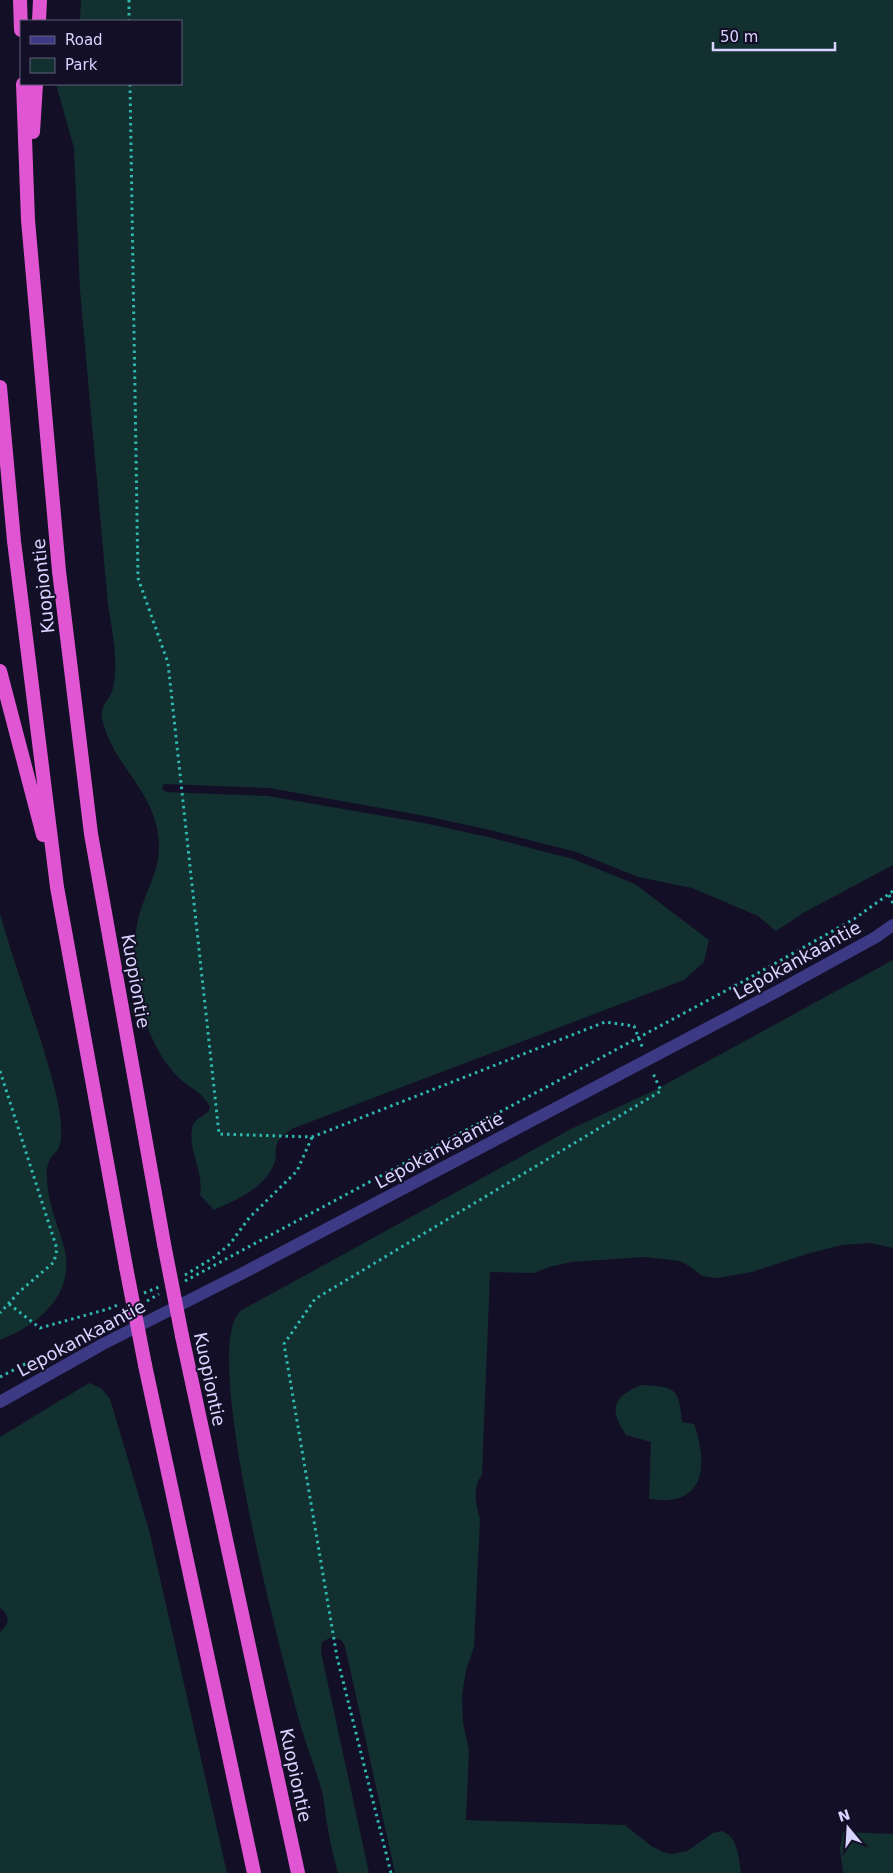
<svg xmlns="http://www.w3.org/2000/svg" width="893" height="1873" viewBox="0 0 893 1873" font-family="'DejaVu Sans',sans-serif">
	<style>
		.green { fill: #12302f }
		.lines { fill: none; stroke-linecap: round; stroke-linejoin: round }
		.path { stroke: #2fb8b0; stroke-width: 3; stroke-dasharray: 2.5 4; stroke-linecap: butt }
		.minor { stroke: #3d3a85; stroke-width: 12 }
		.trunk { stroke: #e055d1; stroke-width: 14 }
		.trunk-bridge { stroke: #e055d1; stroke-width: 14 }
		.labels { text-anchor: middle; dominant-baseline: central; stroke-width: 4; stroke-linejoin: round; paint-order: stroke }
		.street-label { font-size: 18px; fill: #d9d4ff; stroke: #130f26 }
	</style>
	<rect width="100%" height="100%" fill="#130f26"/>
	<!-- green -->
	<path class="green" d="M81 0H893V865L805 912 776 931 758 916 692 888 638 877 576 852 490 830 425 816 269 788 164 784 162 789 166 792 268 796 424 823 488 837 573 859 635 884 709 940 704 962 684 980 294 1128C265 1144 283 1151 271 1170 260 1190 234 1201 214 1210L200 1195C204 1171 188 1151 192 1129 194 1115 208 1118 210 1107 205 1094 190 1088 180 1079 162 1062 150 1037 143 1014 133 978 130 941 142 906 149 885 160 867 159 844 157 792 114 767 103 722 98 704 110 702 113 688 119 661 112 631 108 605L80 290 74 148 56 84H181V21H80Z
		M0 913C12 958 29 1002 43 1047 50 1072 59 1098 61 1124 61 1131 62 1140 59 1147 58 1151 55 1152 52 1156 47 1163 46 1172 47 1181 48 1205 59 1227 65 1251 74 1296 38 1325 0 1340Z
		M893 960V1248L870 1243 842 1245 810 1253 752 1272 717 1278 702 1276 689 1266 680 1261 644 1257 571 1262 549 1267 534 1273 490 1272 482 1475C472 1487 476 1505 480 1519L474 1647 466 1671 462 1695 463 1723 469 1750 466 1820 625 1825 651 1846 663 1852 671 1854 687 1851 713 1833 722 1831C738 1837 739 1858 741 1873H395L345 1646 341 1640 332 1637 322 1642 321 1652 369 1873H338C334 1858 330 1843 328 1829 325 1816 325 1803 322 1791 316 1771 308 1750 302 1730 286 1673 196 1341 242 1310L571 1129 655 1090Z
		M89 1383 101 1388 110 1399 149 1530 227 1873H0V1632C9 1625 11 1615 0 1608V1437Z
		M641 1385C675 1387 679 1387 682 1422L694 1424C704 1452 710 1496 669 1500 663 1501 656 1499 649 1499L651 1442 626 1435C609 1410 612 1397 641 1385Z
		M843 1832 893 1834V1873H843L840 1848Z"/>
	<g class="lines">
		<!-- path -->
		<path class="path" d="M129 0V21
			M130 84 138 578 168 663 219 1134 312 1137 605 1022 634 1026 643 1049
			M889 895 893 903
			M0 1071 57 1249 54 1262 19 1292 0 1313
			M185 1275 213 1258 230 1244 249 1218 297 1171 312 1137
			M185 1281 742 982 854 919 893 891
			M144 1293 159 1287
			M147 1301 159 1294
			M9 1304 40 1328 108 1309 120 1304
			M0 1377 122 1314
			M391 1873 337 1657 284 1344 315 1299 661 1091 652 1071"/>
		<!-- minor -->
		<path class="minor" d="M0 1402 103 1344 243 1273 776 992 876 937 893 925"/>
		<!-- trunk -->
		<path class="trunk" d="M20 0 21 30
			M39 21 40 0
			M23 84 28 220 59 571 91 834 164 1244
			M33 132 36 84
			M0 387 14 541 57 887 126 1267
			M0 671 43 835
			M182 1336 298 1873
			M145 1365 254 1873"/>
		<!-- trunk-bridge -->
		<path class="trunk-bridge" d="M164 1244 182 1336
			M126 1267 145 1365"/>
	</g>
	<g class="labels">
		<!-- street labels -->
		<g class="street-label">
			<text transform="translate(43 586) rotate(-96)">Kuopiontie</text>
			<text transform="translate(797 960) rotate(-29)">Lepokankaantie</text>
			<text transform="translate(136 981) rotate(80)">Kuopiontie</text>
			<text transform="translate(439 1150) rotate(-28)">Lepokankaantie</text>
			<text transform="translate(81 1338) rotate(-28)">Lepokankaantie</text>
			<text transform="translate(210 1379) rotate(78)">Kuopiontie</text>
			<text transform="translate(296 1775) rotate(78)">Kuopiontie</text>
		</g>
	</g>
	<!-- legend -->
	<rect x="20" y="20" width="162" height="65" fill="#130f26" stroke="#625e7d"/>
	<rect x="30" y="36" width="25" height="8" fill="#3d3a85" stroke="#625e7d"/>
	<text x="65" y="45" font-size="15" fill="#d9d4ff">Road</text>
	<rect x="30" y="58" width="25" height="15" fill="#12302f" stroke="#625e7d"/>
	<text x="65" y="70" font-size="15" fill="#d9d4ff">Park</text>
	<!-- north arrow -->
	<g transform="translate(848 1828) rotate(342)" stroke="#130f26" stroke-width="4" paint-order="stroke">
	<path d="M0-4L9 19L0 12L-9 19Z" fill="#d9d4ff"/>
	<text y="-8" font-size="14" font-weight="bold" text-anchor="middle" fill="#d9d4ff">N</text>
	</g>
	<!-- scale -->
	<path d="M713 42v8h122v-8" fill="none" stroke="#d9d4ff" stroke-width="2.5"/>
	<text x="720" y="42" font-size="15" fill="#d9d4ff" stroke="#130f26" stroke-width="4" paint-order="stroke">50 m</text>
</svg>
